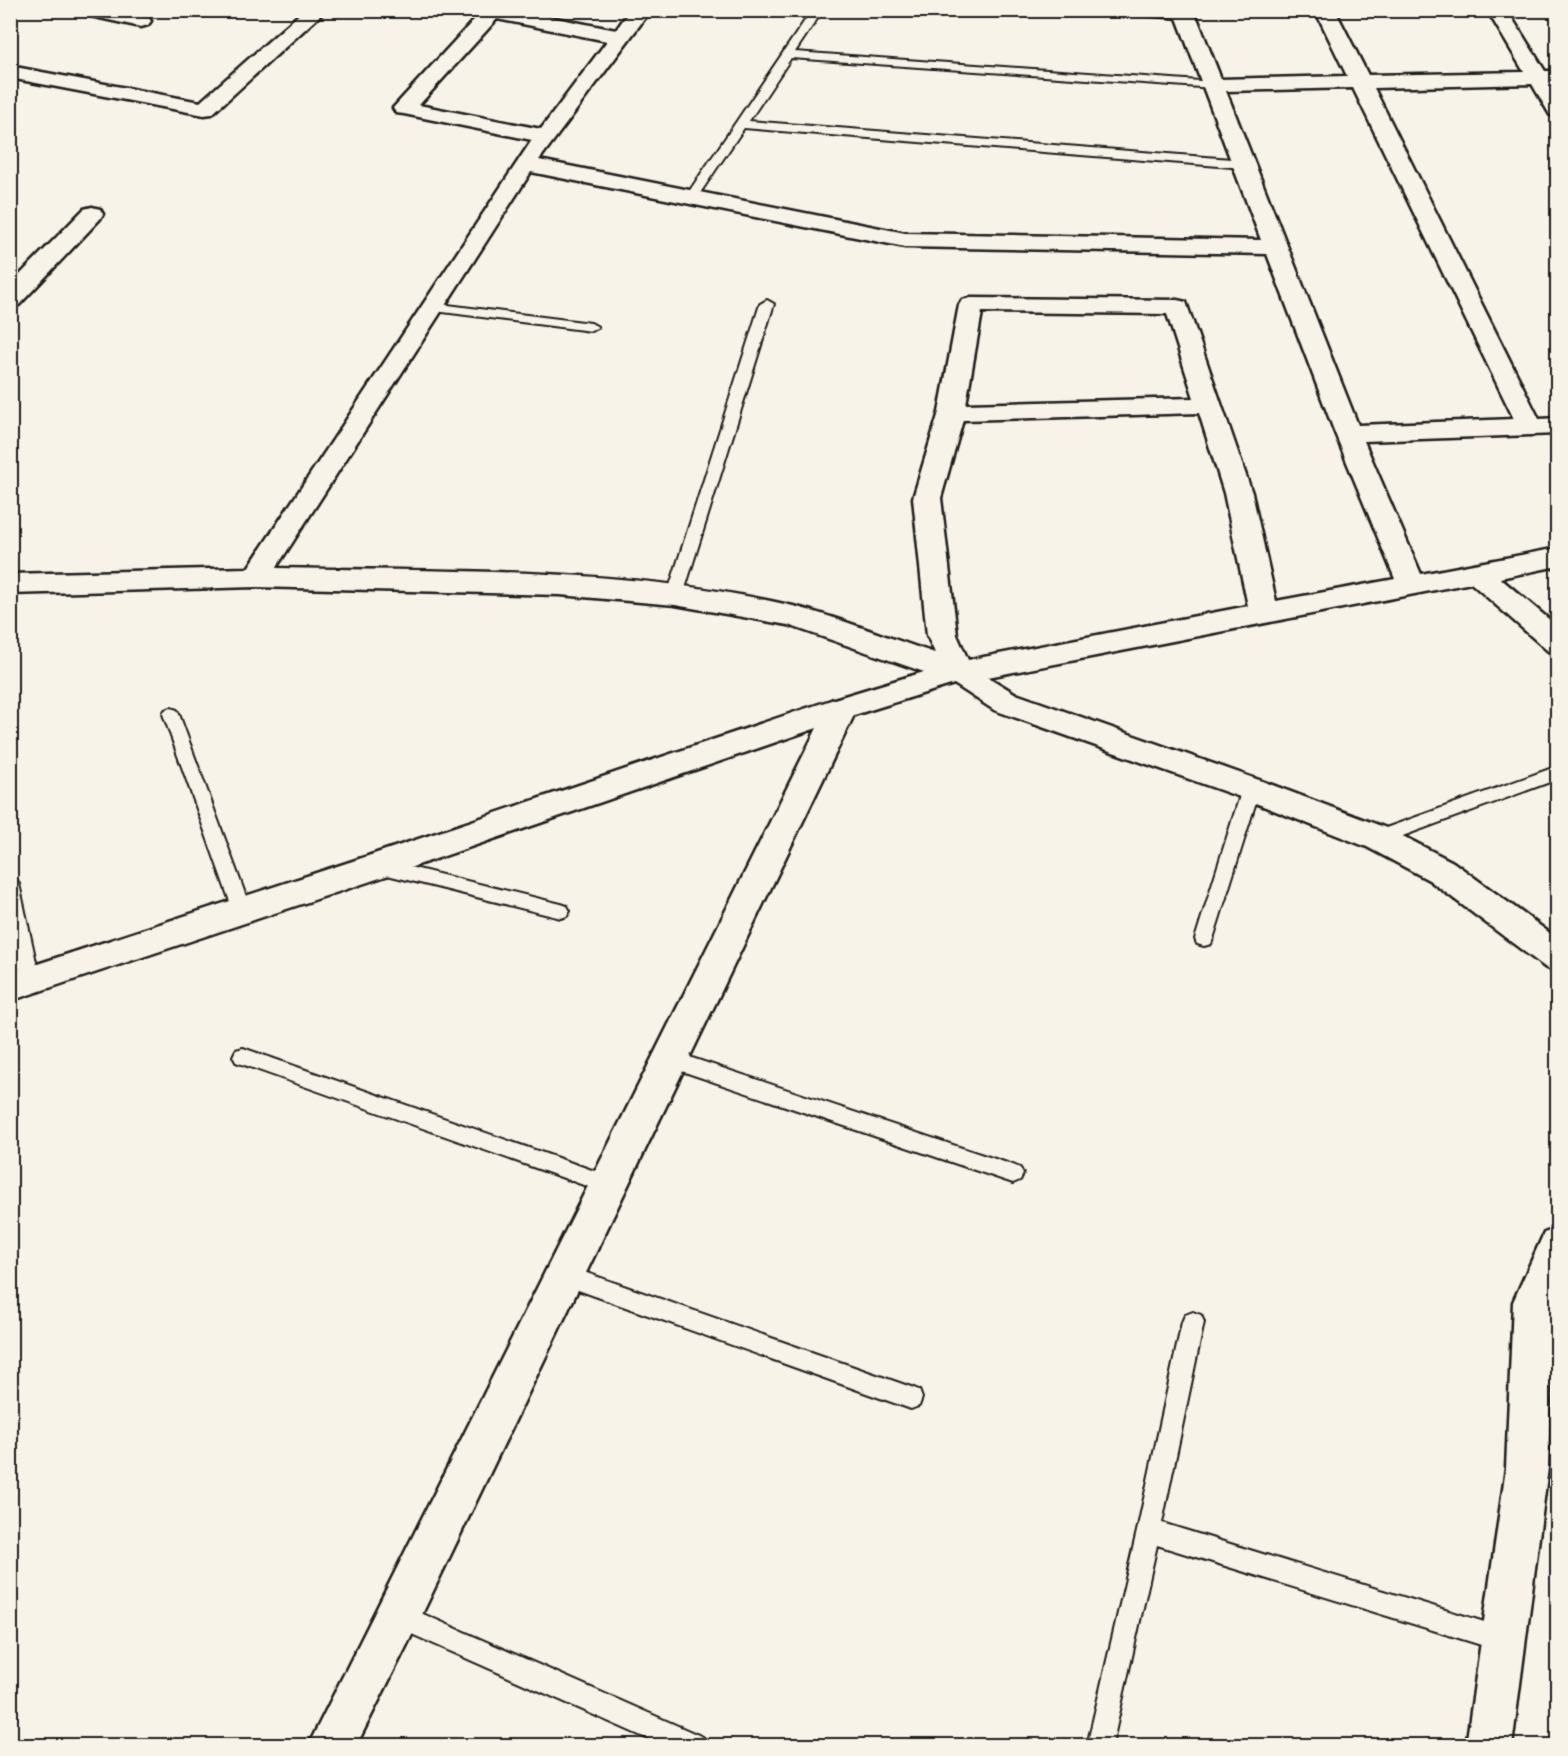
<svg xmlns="http://www.w3.org/2000/svg" width="1568" height="1756" viewBox="0 0 1568 1756" font-family="Itim,sans-serif">
	<style>
		.lines { fill: none; stroke-linecap: round; stroke-linejoin: round }
		.service-casing { stroke: #1c1c1c; stroke-width: 4 }
		.minor-casing { stroke: #1c1c1c; stroke-width: 5 }
		.service { fill: #f7f3e8; fill-rule: evenodd }
		.minor { fill: #f7f3e8; fill-rule: evenodd }
	</style>
	<rect width="100%" height="100%" fill="#f7f3e8"/>
	<filter id="ink" filterUnits="userSpaceOnUse"><feTurbulence type="fractalNoise" baseFrequency=".0167" numOctaves="2"/><feDisplacementMap in="SourceGraphic" scale="12" xChannelSelector="R" yChannelSelector="G"/><feConvolveMatrix kernelMatrix="1 2 1 2 8 2 1 2 1" color-interpolation-filters="sRGB"/></filter>
	<g filter="url(#ink)">
		<g class="lines">
			<defs>
				<path id="service" d="M812 10H823L795 52 1214 82 1220 85 1214 88 791 58 749 121 1244 160 1250 164 1244 168 744 128 696 199H688L686 196Z
					M1109 10C1127 10 1178 6 1191 16L1186 19 1114 13Z
					M767 300 774 304 683 595 681 599H669L667 595 760 304Z
					M432 303 591 323 598 327 591 331 427 310 425 307Z
					M171 708 177 710 179 714 251 910 248 915 242 917 236 915 233 910 163 714 165 710Z
					M1558 766V779L1378 845 1372 843 1369 838 1372 833Z
					M1251 783 1257 784 1260 789 1213 939 1211 944 1204 946 1197 944 1195 939 1242 789 1245 784Z
					M377 859 561 904 567 906 570 911 567 916 561 918 371 871 368 866 371 861Z
					M10 877 16 879 19 884 40 980 38 985 31 988 24 985 22 980 10 928Z
					M243 1048 609 1176 616 1179 619 1185 616 1191 609 1194 236 1062 233 1056 236 1050Z
					M671 1051 1013 1165 1020 1168 1023 1174 1020 1180 1013 1183 664 1065 661 1059 664 1053Z
					M564 1265 911 1387 919 1390 922 1398 919 1406 911 1409 564 1285 556 1282 553 1275 556 1268Z
					M1193 1312 1201 1315 1204 1322 1162 1523 1504 1628 1513 1631 1516 1640 1513 1649 1504 1652 1157 1545 1112 1746H1087L1137 1531 1182 1322 1185 1315Z
					M398 1603 703 1737 706 1746H664L389 1624 386 1615 389 1606Z"/>
				<path id="minor" d="M78 10H119L148 17 151 21 148 25 141 27 81 14Z
					M304 10H326L212 114 204 115 10 78V66L200 102Z
					M483 10H515L616 30 630 10H651L539 160 905 233 1261 240 1174 10H1194L1221 79 1347 76 1315 10H1335L1368 75 1524 72 1487 10H1507L1545 71H1558V83H1552L1558 92V116L1550 115 1532 84 1374 88 1539 419 1558 418V434L1364 441 1421 574 1558 548V566L1500 578 1558 627V654L1548 651 1471 583 988 677 1016 694 1262 781 1389 829 1453 862 1558 939V972L1546 968 1429 880 1367 847 1240 797 994 710 954 684 854 715 414 1631 356 1746H308L817 728 389 875 10 1001V973L365 857 831 700 924 672 788 625 675 605 560 595 256 587 10 594V574L248 568 532 140 404 114 396 113 393 108ZM497 19 607 41 541 129 419 105ZM1353 88 1514 419 1358 425 1226 91ZM531 172 905 247 1267 254 1335 433 1395 579 1276 601 1252 493 1186 302 1177 300 971 298 962 300 959 305 939 412 913 498 927 635 935 653C888 638 841 618 793 606 624 566 448 572 276 568ZM982 312 1167 314 1194 398 966 404ZM1199 413 1224 493 1248 606 968 660 957 635 941 498 963 420Z
					M92 207 100 209 103 214 100 219 19 305 10 307V285L84 209Z
					M1558 1228V1291L1553 1302 1548 1468 1512 1746H1466L1506 1468 1513 1302 1544 1233Z"/>
			</defs>
			<!-- service casing -->
			<use href="#service" class="service-casing"/>
			<!-- minor casing -->
			<use href="#minor" class="minor-casing"/>
			<!-- service -->
			<use href="#service" class="service"/>
			<!-- minor -->
			<use href="#minor" class="minor"/>
		</g>
	</g>
	<!-- margin -->
	<rect width="1568" height="1756" fill="none" stroke="#f7f3e8" stroke-width="36"/>
	<rect x="18" y="18" width="1532" height="1720" fill="none" stroke="#1c1c1c" stroke-width="2" filter="url(#ink)"/>
</svg>
